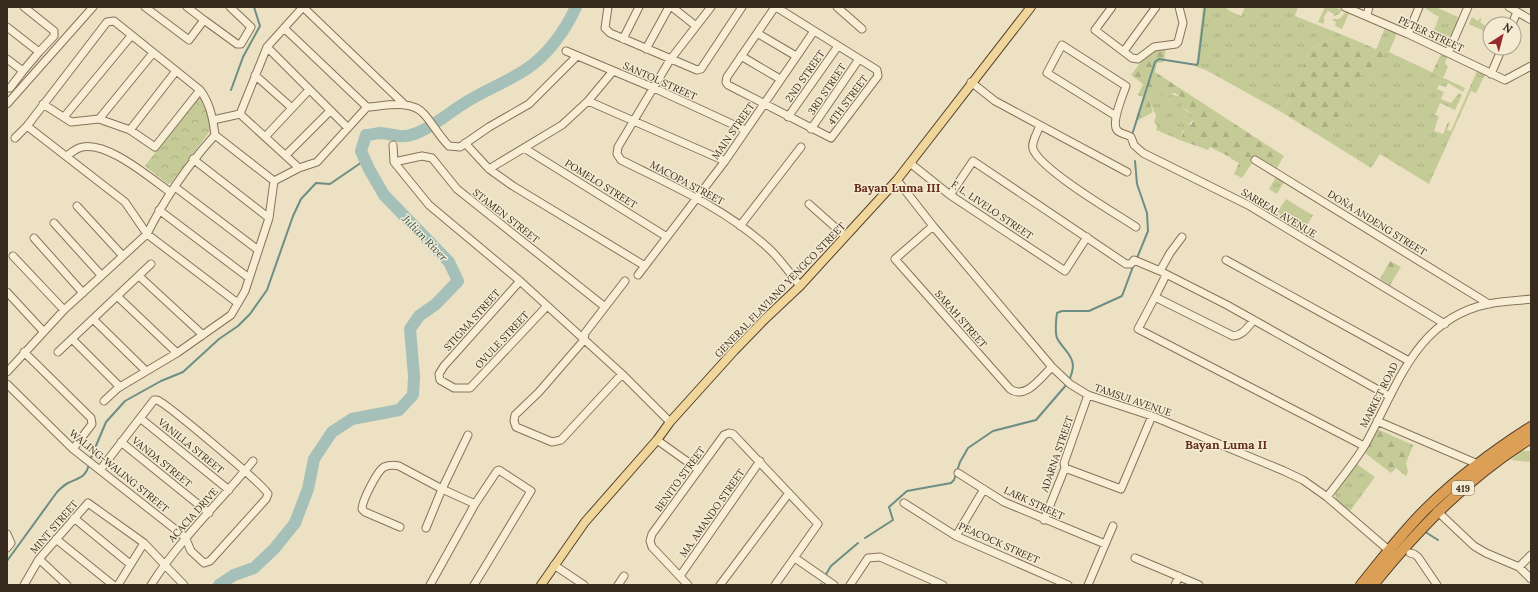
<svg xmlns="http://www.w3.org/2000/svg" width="1538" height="592" viewBox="0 0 1538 592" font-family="Lora,serif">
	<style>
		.grass { fill: url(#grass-tufts) }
		.forest { fill: url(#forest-firs) }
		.park { fill: url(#park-crowns) }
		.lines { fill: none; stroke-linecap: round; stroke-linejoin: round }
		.stream { stroke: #6c8e85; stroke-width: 2 }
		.river { stroke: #a5c0b8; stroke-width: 12 }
		.minor-casing { stroke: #87725a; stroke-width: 9 }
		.major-casing { stroke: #55402e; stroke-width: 10 }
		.highway-casing { stroke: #55402e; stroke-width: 12 }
		.minor { stroke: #f8eed6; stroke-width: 7 }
		.major { stroke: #f0d69b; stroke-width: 8 }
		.highway { stroke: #dba055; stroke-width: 10 }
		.labels { text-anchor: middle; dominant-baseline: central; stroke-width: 3; stroke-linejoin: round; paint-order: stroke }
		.shield { fill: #f5ebd2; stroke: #706454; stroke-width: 1 }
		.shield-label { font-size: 9px; font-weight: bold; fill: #372a1e }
		.street-label { font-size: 10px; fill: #372a1e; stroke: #f5ebd2 }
		.water-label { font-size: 11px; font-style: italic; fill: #2d5654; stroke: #f5ebd2 }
		.quarter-label { font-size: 12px; font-weight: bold; fill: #632d1e; stroke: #f5ebd2 }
	</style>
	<defs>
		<pattern id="grass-tufts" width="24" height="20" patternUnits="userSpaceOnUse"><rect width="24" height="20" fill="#c5cb97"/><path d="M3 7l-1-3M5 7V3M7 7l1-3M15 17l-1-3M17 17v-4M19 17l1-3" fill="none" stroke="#aaae82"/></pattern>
		<pattern id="forest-firs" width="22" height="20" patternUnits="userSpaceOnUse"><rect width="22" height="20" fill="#c5cb97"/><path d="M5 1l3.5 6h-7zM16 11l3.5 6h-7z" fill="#aaae82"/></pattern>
		<pattern id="park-crowns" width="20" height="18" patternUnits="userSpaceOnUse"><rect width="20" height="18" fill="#c5cb97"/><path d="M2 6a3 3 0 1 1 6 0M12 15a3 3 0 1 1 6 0" fill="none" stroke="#aaae82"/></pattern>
	</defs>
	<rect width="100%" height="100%" fill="#ede1c3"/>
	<!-- grass -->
	<path class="grass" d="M1203 7H1226L1228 10 1241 16 1245 7H1298L1295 16 1343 35 1311 48 1283 113 1206 70 1196 67Z
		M1325 7H1334L1342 10 1339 14 1334 16V14L1328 11 1323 18 1325 19 1323 24 1318 22Z
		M1423 7H1436L1460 18 1452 37 1449 36 1446 44 1448 45H1442L1430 40 1439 17Z
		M1346 12 1349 13 1342 29 1335 26 1336 22 1332 20 1333 19H1339Z
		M1472 17 1478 21 1480 18 1482 19 1480 22 1490 29V34L1469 24Z
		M1385 28 1397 33 1389 52 1465 88 1463 92 1448 83 1446 87 1439 85 1437 89 1444 92 1441 99 1451 103 1459 93 1462 95 1455 110 1440 103 1435 115 1439 116 1434 131 1443 134 1448 122 1450 123 1447 130 1451 131 1477 71 1485 75 1476 93 1471 91 1429 184 1380 154 1371 168 1328 141 1361 74 1372 79 1385 51 1377 47Z
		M1154 87C1159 89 1165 93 1169 94 1183 97 1182 95 1185 110L1191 113 1194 119 1182 132 1180 140 1156 130 1157 126 1154 122 1156 116 1148 97Z
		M1276 177 1284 182 1277 194 1269 189Z
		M1286 199 1299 207 1288 225 1274 217Z
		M1357 464 1375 477 1350 511 1336 500 1335 494Z"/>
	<!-- forest -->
	<path class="forest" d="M1343 35 1376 49 1377 47 1386 51 1372 79 1361 75 1328 141 1283 113 1311 48Z
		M1166 46 1164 62 1157 63 1155 72 1284 156 1276 169 1256 157 1242 178 1234 174 1239 163 1230 158V157L1210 147 1208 150 1180 140 1186 125H1191L1194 119 1191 113 1181 106 1182 98 1175 93 1170 94 1168 98H1163L1160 90 1155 87 1148 97 1153 112 1135 122 1143 97 1138 95 1143 84 1131 75 1148 53Z
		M1441 54 1447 57 1445 63 1448 67 1443 77 1432 73Z
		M1299 207 1313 215 1302 234 1288 225Z
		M1390 261 1401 267 1390 285 1380 279Z
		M1377 429 1413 445 1406 463 1408 472 1406 476 1396 468 1391 473 1365 453Z
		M1522 451H1531V462L1511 460Z"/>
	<!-- park -->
	<path class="park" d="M197 97 203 98 213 127 171 183 168 184 145 166Z"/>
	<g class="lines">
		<!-- stream -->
		<path class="stream" d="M231 90 243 57 260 26 254 7
			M1132 135 1155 62 1159 59 1197 65 1198 63 1205 7
			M1135 161 1137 184 1147 213 1148 231 1137 258
			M1069 380C1080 358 1065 353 1057 338 1055 333 1056 319 1057 313L1062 311H1089L1122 296 1134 264
			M90 460 106 422 125 401 161 381 183 372 219 339 238 326 250 314 267 290 293 216 301 199 316 183 330 184 365 160
			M1427 533 1438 540
			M865 538 893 520 889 507 907 491 951 483 954 480 960 462 968 448 993 431 1036 420 1067 384
			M7 561 57 492C60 489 64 485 68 483 78 478 86 478 89 464
			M825 576 831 566 858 543
			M821 585V584"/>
		<!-- river -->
		<path class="river" d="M219 585 234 575 254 568 274 549 295 523 308 489 314 459 332 432 352 419 399 410 413 395 414 376 410 329 419 316 436 304 458 281 449 262 384 195 369 169 361 151 366 135C371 135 377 133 381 133 394 134 400 139 414 134 432 128 447 114 463 104 483 91 505 83 525 70 547 56 565 31 576 7"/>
		<defs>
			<path id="minor" d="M145 7 189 40 204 20 187 7
				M303 7 267 47 240 114 299 168 317 162 367 107C385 106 411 99 424 114 433 124 439 136 449 146L460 147 489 127 529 104 577 56
				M303 7 405 105
				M608 7 605 28 610 33 697 70 701 69 742 7
				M672 7 696 26
				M711 7 670 60 618 147 617 154 621 160C671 185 724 208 766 246 779 257 789 272 800 286
				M775 7 727 77 726 82 728 85 831 138 878 76 877 70 776 7
				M837 7 862 29
				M1112 7 1095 30 1132 58 1138 59 1154 47 1176 44 1178 42 1183 23 1179 7
				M1345 7 1408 34 1505 80 1531 66
				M1509 7 1531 20
				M1367 15 1369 7
				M204 20 237 44H241L251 27 230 7
				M1512 24 1517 12
				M7 27 39 52 54 36V31L24 7
				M284 28 367 107
				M757 33 796 56
				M1408 34 1419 7
				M623 39 639 7
				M267 47 348 128
				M646 49 669 7
				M566 51 654 88 745 130
				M1124 51 1156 7
				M1448 53 1468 7
				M741 56 780 79
				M7 59 23 71 39 52
				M1491 74 1502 48
				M255 75 292 108
				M971 82 995 101 1127 172
				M7 88H10L23 71
				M588 101 725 161
				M7 104 93 7
				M43 104 71 122 99 119 130 130 155 147 200 90
				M1116 116 1047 73 1062 45 1126 86C1123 95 1111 122 1117 130 1120 134 1127 134 1131 137L1134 145 1143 153 1248 205 1445 324
				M64 117 131 36
				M788 117 838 46
				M99 119 153 53
				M213 120 240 114
				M1040 125C1038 132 1031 142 1033 149 1041 170 1115 213 1136 227
				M27 126 125 202 147 234C165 198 188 165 215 135
				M811 129 859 59
				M130 130 176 71
				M265 137 309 90
				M15 138 27 126 107 22 114 21 200 90C210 103 213 119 215 135L274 181
				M465 143 489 169 513 186 645 266
				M393 145 394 162 429 205 520 281 622 374 670 422
				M524 148 667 237
				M286 155 330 111
				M66 156C70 154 74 150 79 148 104 138 150 178 170 192
				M193 159 269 218
				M1255 160 1489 304
				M394 162 422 156 432 158 457 189 605 307
				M910 163 950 195 1065 271 1087 237
				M489 169 562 125 588 101 613 71
				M897 180 933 226 1052 367 1070 384 1088 395 1152 416 1284 471 1303 480 1327 497 1392 553
				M175 187 258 250
				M950 195 973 161 1126 264H1131L1134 260 1160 271 1227 305 1389 396
				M809 204 845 236
				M77 206 123 256
				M159 210 249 278
				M54 223 101 275
				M740 226 801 147
				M933 226 895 259 1010 389C1026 400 1040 378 1052 367
				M34 238 83 293
				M13 256 64 310
				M1226 260 1409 361
				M1160 271 1170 253 1182 237
				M638 275 725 161 814 31
				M139 276 203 335
				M520 281 444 366 439 374 440 380 454 388H470L547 306
				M7 292 43 331
				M117 296 177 353
				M1155 297 1166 275
				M93 319 146 371
				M1253 321C1247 328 1243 335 1233 336L1155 297 1138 329 1364 446
				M72 339 120 387
				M584 340 539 392 515 415 514 421 516 427 552 442 561 440 622 374
				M584 340 585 333 625 281
				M24 352 91 418 92 424 73 449
				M58 352 151 264
				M7 372 64 310 147 234 235 301H238
				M7 384 73 449 185 537 191 551 204 563 210 561 266 499 268 494C265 486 166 403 157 400H154L100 470
				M104 401 118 388 177 353 231 315 245 291 269 218 274 181 299 168
				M140 418 229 490
				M1377 421 1480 465
				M468 435 442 489 475 504
				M657 440 699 470
				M121 442 209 513
				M1065 468 1121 489 1152 416
				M958 473 1004 502 1105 544
				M1327 497C1340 480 1354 463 1365 445 1397 388 1415 319 1488 304 1502 301 1517 301 1531 299
				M904 503 956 536 1068 585
				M1437 511 1474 546 1486 553 1519 567 1531 579
				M74 518 130 564
				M1044 520 1065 468 1064 463 1088 395
				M400 527 365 512 362 509C362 501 377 471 384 467 389 465 394 465 399 466L442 489 426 528
				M7 534 11 543 7 548
				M956 536 984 489
				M56 539 113 585
				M1410 553 1414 554 1418 557 1437 585
				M795 558 834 585
				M1135 558 1199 585
				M39 559 67 585
				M554 565 584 585
				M1519 567 1531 555
				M680 576 760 461
				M24 585 39 559 88 503 144 543 184 585
				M118 585 144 543
				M151 585C180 539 219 503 253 461
				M430 585 475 504 497 471 499 470 531 491 474 585
				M618 585 624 576
				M688 585 652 547 650 541 652 534 724 435 729 433 733 434 818 524 775 585
				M720 585 789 493
				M850 585 868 558 880 557 943 585
				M1088 585 1113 526
				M1175 585 1179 576"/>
			<path id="major" d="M541 585 585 522 657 440 670 422 734 351 766 318 800 286 897 180 1031 7"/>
			<path id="highway" d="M1361 585C1383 558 1404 530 1429 506 1460 476 1495 450 1531 427
				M1373 585C1419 528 1468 477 1531 438"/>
		</defs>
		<!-- minor casing -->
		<use href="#minor" class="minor-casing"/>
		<!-- major casing -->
		<use href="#major" class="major-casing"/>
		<!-- highway casing -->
		<use href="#highway" class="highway-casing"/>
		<!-- minor -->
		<use href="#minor" class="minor"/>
		<!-- major -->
		<use href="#major" class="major"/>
		<!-- highway -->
		<use href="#highway" class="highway"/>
	</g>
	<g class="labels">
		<!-- shield labels -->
		<rect class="shield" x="1452" y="481" width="22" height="14" rx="3"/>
		<g class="shield-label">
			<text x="1463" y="488">419</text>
		</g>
		<!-- street labels -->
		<g class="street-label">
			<text transform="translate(1431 34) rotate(25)">PETER STREET</text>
			<text transform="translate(805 76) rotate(-55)">2ND STREET</text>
			<text transform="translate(660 81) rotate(24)">SANTOL STREET</text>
			<text transform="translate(827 89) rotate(-56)">3RD STREET</text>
			<text transform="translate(848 100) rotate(-53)">4TH STREET</text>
			<text transform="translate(733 131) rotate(-55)">MAIN STREET</text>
			<text transform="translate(687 183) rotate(28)">MACOPA STREET</text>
			<text transform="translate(601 184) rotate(32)">POMELO STREET</text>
			<text transform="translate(992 210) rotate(34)">F. L. LIVELO STREET</text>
			<text transform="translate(1279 213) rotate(31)">SARREAL AVENUE</text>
			<text transform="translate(506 216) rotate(38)">STAMEN STREET</text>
			<text transform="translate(1377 223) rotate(32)">DOÑA ANDENG STREET</text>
			<text transform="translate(780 290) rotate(-46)">GENERAL FLAVIANO YENGCO STREET</text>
			<text transform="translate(961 319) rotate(49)">SARAH STREET</text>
			<text transform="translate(472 320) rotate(-48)">STIGMA STREET</text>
			<text transform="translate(502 340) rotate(-47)">OVULE STREET</text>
			<text transform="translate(1379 395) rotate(-63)">MARKET ROAD</text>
			<text transform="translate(1133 400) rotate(19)">TAMSUI AVENUE</text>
			<text transform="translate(191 446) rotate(39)">VANILLA STREET</text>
			<text transform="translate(1057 454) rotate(-71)">ADARNA STREET</text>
			<text transform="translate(162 462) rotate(39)">VANDA STREET</text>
			<text transform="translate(119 471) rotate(39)">WALING-WALING STREET</text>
			<text transform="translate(680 479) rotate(-54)">BENITO STREET</text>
			<text transform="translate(1034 503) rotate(25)">LARK STREET</text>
			<text transform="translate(712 513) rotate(-55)">MA. AMANDO STREET</text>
			<text transform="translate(193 515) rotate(-48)">ACACIA DRIVE</text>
			<text transform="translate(54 527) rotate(-49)">MINT STREET</text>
			<text transform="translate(999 543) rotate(24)">PEACOCK STREET</text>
		</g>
		<!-- water labels -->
		<g class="water-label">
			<text transform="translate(425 238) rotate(46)">Julian River</text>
		</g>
		<!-- quarter labels -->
		<g class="quarter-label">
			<text x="897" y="187">Bayan Luma III</text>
			<text x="1226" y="444">Bayan Luma II</text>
		</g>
	</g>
	<!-- border -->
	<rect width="1538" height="592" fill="none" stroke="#372a1e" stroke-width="16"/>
	<!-- north arrow -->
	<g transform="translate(1502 36) rotate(36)"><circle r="19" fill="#f5ebd2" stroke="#a99e8a"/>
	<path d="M0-3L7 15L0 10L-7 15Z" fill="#952b2c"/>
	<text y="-6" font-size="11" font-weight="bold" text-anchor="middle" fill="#372a1e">N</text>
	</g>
</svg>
